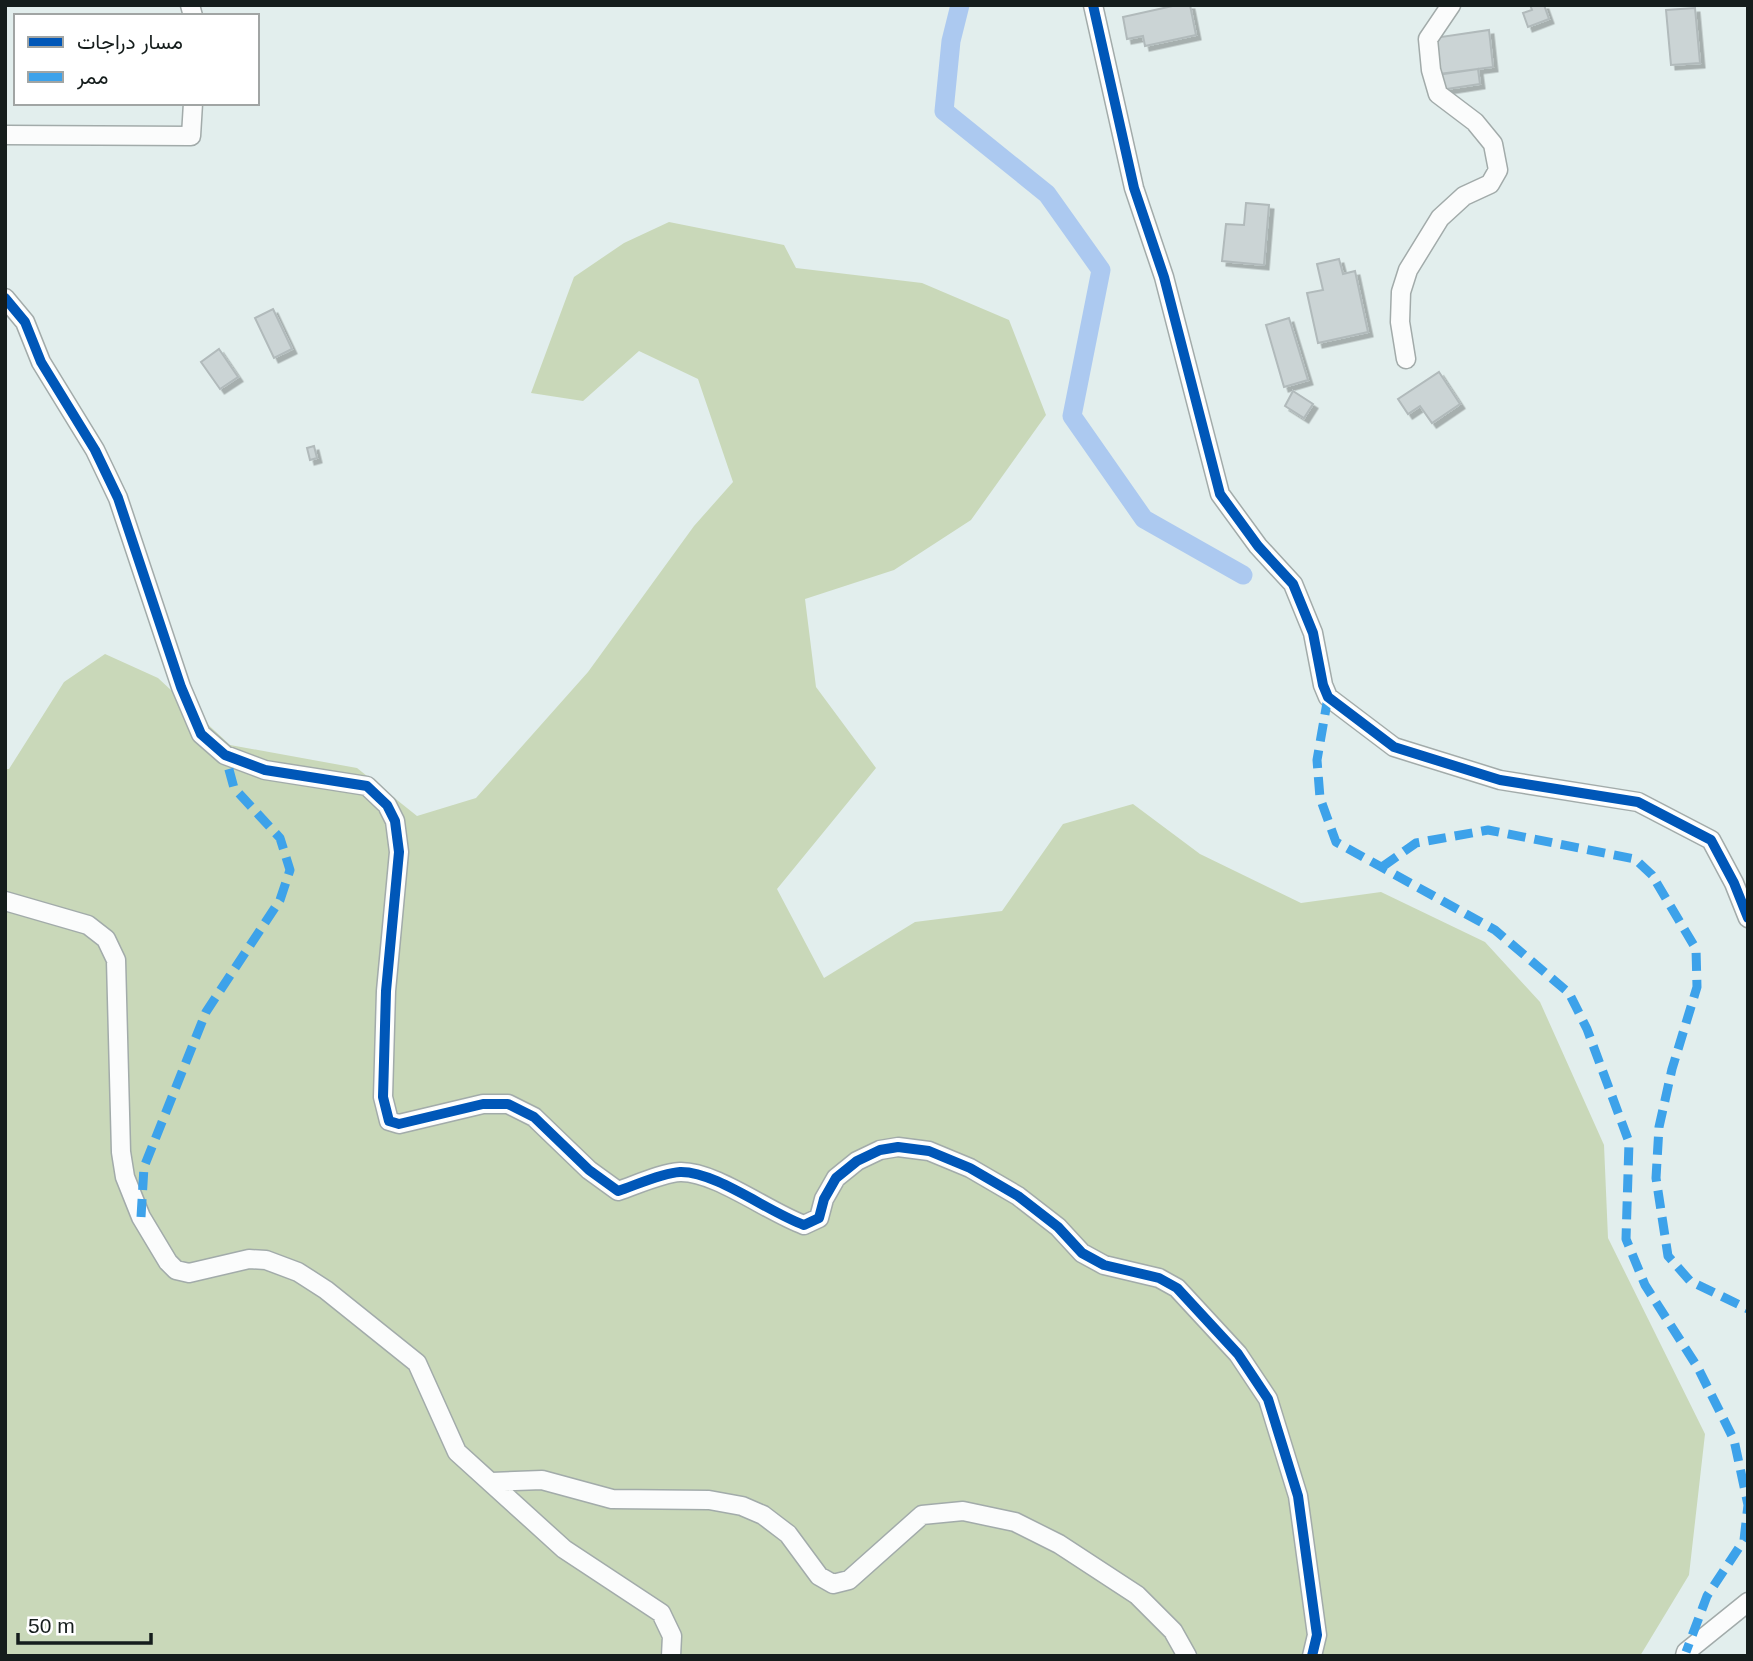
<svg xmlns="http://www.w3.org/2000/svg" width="1753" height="1661" viewBox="0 0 1753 1661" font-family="Arial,Vazirmatn,sans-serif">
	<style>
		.green { fill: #c9d8b9 }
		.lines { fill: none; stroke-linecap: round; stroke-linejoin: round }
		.canal { stroke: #acc9f0; stroke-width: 19 }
		.building { fill: #cbd4d5; stroke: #b1babb; stroke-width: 2; filter: url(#shadow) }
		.minor-casing { stroke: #a2abaa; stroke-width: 21 }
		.minor { stroke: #fbfcfc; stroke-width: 18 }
		.quiet { stroke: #3da2ea; stroke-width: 9; stroke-dasharray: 18 9; stroke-linecap: butt }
		.cycleway-casing { stroke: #fff; stroke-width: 15 }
		.cycleway { stroke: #0057b8; stroke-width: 10 }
	</style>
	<defs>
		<filter id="shadow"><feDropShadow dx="4.5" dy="4.5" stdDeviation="0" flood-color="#0004"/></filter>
	</defs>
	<rect width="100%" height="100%" fill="#e2eeed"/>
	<!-- green -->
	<path class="green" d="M669 222 784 245 796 268 922 283 1009 320 1046 415 971 520 894 570 805 599 816 687 876 768 777 889 824 978 915 922 1002 911 1063 824 1133 804 1200 854 1301 903 1381 892 1485 942 1540 1002 1604 1145 1608 1238 1705 1434 1689 1575 1640 1656H5V769H9L64 682 105 654 158 678 230 745 357 768 417 816 476 798 588 672 694 526 733 482 698 379 639 351 583 401 531 393 574 277 624 243Z"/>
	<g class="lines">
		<!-- canal -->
		<path class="canal" d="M960 5 951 41 944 111 1047 194 1101 270 1072 416 1144 519 1243 575"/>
	</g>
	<!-- building -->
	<path class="building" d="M1177 5H1190L1196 35 1145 46 1143 36 1127 39 1123 17Z
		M1530 5H1544L1549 19 1528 27 1523 13 1532 10Z
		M1695 8 1700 63 1671 65 1666 10Z
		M1489 30 1493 67 1439 74 1434 38Z
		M1478 69 1480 84 1440 90 1437 75Z
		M1246 203 1269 205 1264 265 1222 261 1226 224 1244 225Z
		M1339 259 1343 274 1355 271 1368 332 1318 343 1307 293 1323 290 1317 264Z
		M273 309 292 349 274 358 255 318Z
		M1289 318 1308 380 1284 387 1266 325Z
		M219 349 238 377 220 389 201 362Z
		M1439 372 1460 404 1432 423 1420 406 1408 414 1398 399Z
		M1293 391 1313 404 1304 418 1285 406Z
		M314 446 317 458 310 460 307 448Z"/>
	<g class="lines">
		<defs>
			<path id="minor" d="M190 5 193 16
				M1093 5 1134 188 1164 277 1220 494 1258 546 1293 584 1313 633 1323 685 1328 697 1394 747 1500 780 1638 802 1711 840 1734 883 1748 918
				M5 135 191 136 193 103
				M5 298 25 322 41 362 95 450 118 498 181 687 201 734 225 755 265 770 367 786 387 805 395 821 399 852 386 991 383 1097 389 1121 399 1124 483 1104H508L534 1117 589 1170 618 1191C636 1185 662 1173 680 1172 715 1171 768 1212 804 1225L819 1218 824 1199 836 1178 857 1161 880 1150 898 1147 929 1151 970 1168 1018 1196 1058 1227 1082 1253 1104 1265 1159 1278 1177 1288 1238 1354 1268 1399 1298 1496 1317 1635 1312 1656
				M1406 359 1400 322 1401 292 1408 270 1440 218 1464 196 1490 184 1498 170 1493 144 1475 122 1438 94 1431 70 1428 39 1451 5
				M5 901 88 925 106 939 116 960 121 1152 125 1177 141 1217 168 1262 176 1270 189 1273 249 1259 266 1260 298 1272 326 1290 417 1363 457 1452 564 1549 661 1613 672 1636 671 1656
				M492 1482 542 1480 612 1499 709 1500 742 1506 763 1515 788 1534 819 1576 833 1584 849 1580 922 1515 963 1511 1015 1522 1059 1544 1137 1595 1173 1631 1187 1656
				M1685 1656 1686 1652 1748 1602"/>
		</defs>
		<!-- minor casing -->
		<use href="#minor" class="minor-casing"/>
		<!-- minor -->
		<use href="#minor" class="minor"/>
		<!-- quiet -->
		<path class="quiet" d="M1328 697 1317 760 1320 798 1336 842 1495 930 1569 993 1587 1029 1629 1142 1626 1239 1645 1285 1698 1368 1734 1440 1748 1505 1744 1540 1707 1596 1686 1652
			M1382 867 1416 843 1488 830 1635 859 1652 875 1696 949 1697 987 1672 1069 1659 1127 1656 1178 1668 1256 1690 1281 1748 1309
			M141 1217 144 1167 206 1012 280 900 290 870 280 838 234 788 225 755"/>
		<defs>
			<path id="cycleway" d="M1093 5 1134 188 1164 277 1220 494 1258 546 1293 584 1313 633 1323 685 1328 697 1394 747 1500 780 1638 802 1711 840 1734 883 1748 918
				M5 298 25 322 41 362 95 450 118 498 181 687 201 734 225 755 265 770 367 786 387 805 395 821 399 852 386 991 383 1097 389 1121 399 1124 483 1104H508L534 1117 589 1170 618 1191C636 1185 662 1173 680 1172 715 1171 768 1212 804 1225L819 1218 824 1199 836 1178 857 1161 880 1150 898 1147 929 1151 970 1168 1018 1196 1058 1227 1082 1253 1104 1265 1159 1278 1177 1288 1238 1354 1268 1399 1298 1496 1317 1635 1312 1656"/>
		</defs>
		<!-- cycleway casing -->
		<use href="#cycleway" class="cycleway-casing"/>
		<!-- cycleway -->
		<use href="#cycleway" class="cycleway"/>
	</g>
	<!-- border -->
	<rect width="1753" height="1661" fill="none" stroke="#151d1c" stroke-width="14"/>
	<!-- legend -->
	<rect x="14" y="14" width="245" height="91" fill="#ffffff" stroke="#a1a5a4" stroke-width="2"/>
	<rect x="28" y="37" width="35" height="10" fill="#0057b8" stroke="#a1a5a4" stroke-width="2"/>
	<text x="77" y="49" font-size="21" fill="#151d1c">مسار دراجات</text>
	<rect x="28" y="72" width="35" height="10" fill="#3da2ea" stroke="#a1a5a4" stroke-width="2"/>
	<text x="77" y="84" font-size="21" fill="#151d1c">ممر</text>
	<!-- scale -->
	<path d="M18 1633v10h133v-10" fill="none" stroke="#151d1c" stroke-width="3.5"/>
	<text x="28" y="1633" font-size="21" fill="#151d1c" stroke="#ffffff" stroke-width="5" paint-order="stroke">50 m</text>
</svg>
